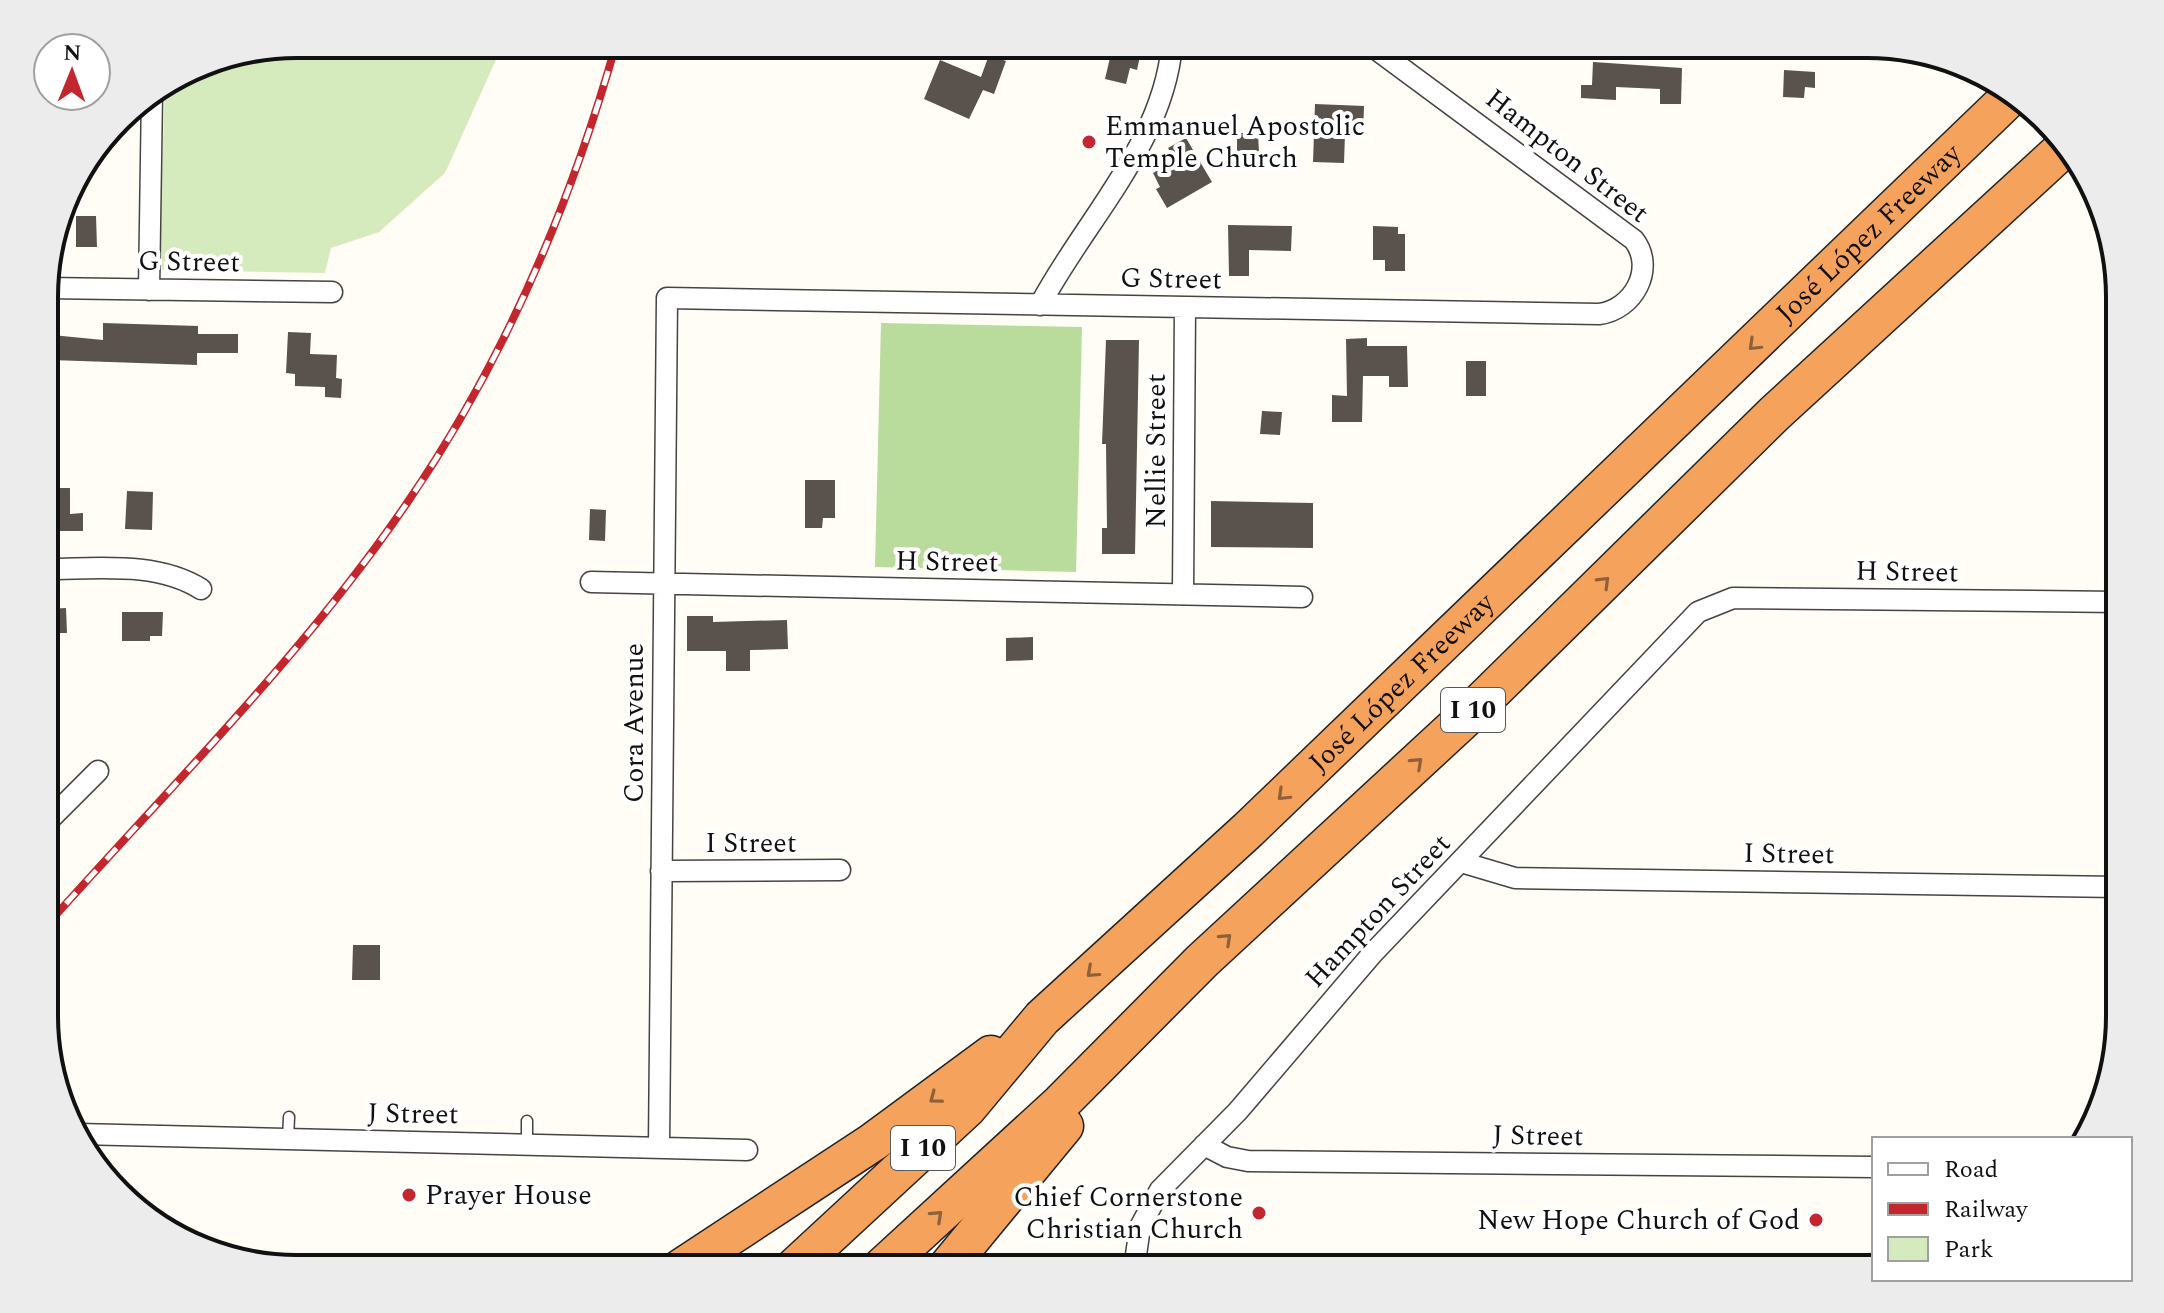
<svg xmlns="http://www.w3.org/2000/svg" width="2164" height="1313" viewBox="0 0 2164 1313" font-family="Spectral,serif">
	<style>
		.green { fill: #d5ebbd }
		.forest { fill: #b9dc9c }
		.building { fill: #5a524d }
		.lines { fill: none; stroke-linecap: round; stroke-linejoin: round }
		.lane-casing { stroke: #444; stroke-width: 13 }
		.street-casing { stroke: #444; stroke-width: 23 }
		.highway-casing { stroke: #222; stroke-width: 41 }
		.lane { stroke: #fff; stroke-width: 10 }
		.street { stroke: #fff; stroke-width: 20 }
		.highway { stroke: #f5a25d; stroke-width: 38 }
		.rail-casing { stroke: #c4262e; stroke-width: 8 }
		.rail { stroke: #fff; stroke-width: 5; stroke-dasharray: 15; stroke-linecap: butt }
		.oneway { stroke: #8e613b }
		.poi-dot { fill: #c4262e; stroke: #fff; stroke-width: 3 }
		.labels { text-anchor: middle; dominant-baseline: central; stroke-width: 8; stroke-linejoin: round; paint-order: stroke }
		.shield { fill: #fff; stroke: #585858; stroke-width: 2 }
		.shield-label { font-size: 26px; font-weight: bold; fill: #111 }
		.poi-label { font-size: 28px; fill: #111; stroke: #fff; text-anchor: start }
		.street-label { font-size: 28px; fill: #111; stroke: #fff }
		.rim { fill: none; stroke: #111; stroke-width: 4 }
	</style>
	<rect width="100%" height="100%" fill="#fffdf5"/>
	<!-- green -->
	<path class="green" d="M274 49 499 53 445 173 379 232 331 248 325 273 163 270 159 261 165 85 201 63Z"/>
	<!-- forest -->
	<path class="forest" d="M881 323 1082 327 1076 572 875 567Z"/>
	<!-- building -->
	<path class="building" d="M1112 49 1140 56 1137 70 1130 68 1126 84 1105 79Z
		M989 55 1006 61 994 94 983 90 969 119 924 99 940 60 981 77Z
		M1593 62 1682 68 1681 104H1660V89L1616 87V100L1581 98V85H1592Z
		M1784 70 1815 72V88L1805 87 1804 98 1783 97Z
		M1315 104 1364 106 1363 135 1345 134 1344 163 1313 162Z
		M1237 133H1258L1259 153 1237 154Z
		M1186 138 1212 182 1167 208 1156 189 1160 187 1153 173 1175 160 1168 148Z
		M76 216H96L97 247H76Z
		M1228 225 1292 226 1291 251 1249 250V276H1229Z
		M1373 226 1398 227V234H1405V271H1385V260H1373Z
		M103 323 198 326V334H238V353H197V365L51 360 52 335 103 340Z
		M288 332 311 333 310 354 337 355 336 378 342 379 341 398 325 397V387L295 386V374L286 373Z
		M1367 338V346H1407L1408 387H1389V376H1363L1362 422H1332V395L1347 396 1346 339Z
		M1106 340H1139L1135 554H1102V528H1107L1106 444H1102Z
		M1466 361H1486V396H1466Z
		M1262 411 1282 412 1280 435 1260 434Z
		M805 480H835V518H823L822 528H805Z
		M49 488H70V514L83 513V531H49Z
		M127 491 153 492 152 530 125 529Z
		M1211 501 1313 503V548L1211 547Z
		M590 509 606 510 605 541 589 540Z
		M66 608 67 633H46V609Z
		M122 612H163L162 636H150V641H122Z
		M687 616H713V622L787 620 788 649 750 650V671H726V651H687Z
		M1033 637V660L1006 661V638Z
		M353 945H380V980H352Z"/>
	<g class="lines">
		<defs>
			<path id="lane" d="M288 1139 289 1117
				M527 1145V1121"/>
			<path id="street" d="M46 288 332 292
				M149 290 152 94
				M1040 305C1085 220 1164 143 1172 44
				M46 569C98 569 156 561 201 589
				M591 582 1302 597
				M1183 594 1185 307
				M46 823 98 771
				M1461 862 1515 878 2119 887
				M661 871 840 870
				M78 1134 747 1150
				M1204 1145 1227 1157 1248 1161 1874 1167
				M659 1148 667 298 1599 314C1633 310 1656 269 1634 240L1369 44
				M1134 1269 1140 1227 1160 1190 1238 1111 1373 953 1698 612 1733 598 2119 602"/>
			<g id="highway">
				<path d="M680 1269 873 1142 991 1055"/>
				<path id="s1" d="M793 1269 967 1108 1042 1018 1248 830 2011 96"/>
				<path d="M880 1269 1061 1103 1202 961 1466 717 1774 414 2064 148"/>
				<path d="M946 1269 1064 1126"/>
			</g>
		</defs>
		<!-- lane casing -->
		<use href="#lane" class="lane-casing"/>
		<!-- street casing -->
		<use href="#street" class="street-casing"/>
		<!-- highway casing -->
		<use href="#highway" class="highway-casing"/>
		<!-- lane -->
		<use href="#lane" class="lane"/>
		<!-- street -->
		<use href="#street" class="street"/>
		<!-- highway -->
		<use href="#highway" class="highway"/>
		<defs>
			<path id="rail" d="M46 926C167 790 305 653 407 503 503 363 570 207 616 44"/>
		</defs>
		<!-- rail casing -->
		<use href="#rail" class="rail-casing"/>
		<!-- rail -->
		<use href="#rail" class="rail"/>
	</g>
	<!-- one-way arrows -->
	<defs><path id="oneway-chevron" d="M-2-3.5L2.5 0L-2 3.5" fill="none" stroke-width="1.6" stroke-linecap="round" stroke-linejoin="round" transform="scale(2)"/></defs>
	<g class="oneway">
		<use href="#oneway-chevron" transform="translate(1754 345) rotate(136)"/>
		<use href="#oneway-chevron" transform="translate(1604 582) rotate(-45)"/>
		<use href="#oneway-chevron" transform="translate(1417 763) rotate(-43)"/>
		<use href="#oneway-chevron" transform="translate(1283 795) rotate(136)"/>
		<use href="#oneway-chevron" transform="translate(1226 939) rotate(-43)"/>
		<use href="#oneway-chevron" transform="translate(1092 972) rotate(138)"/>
		<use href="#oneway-chevron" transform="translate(935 1098) rotate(143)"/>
		<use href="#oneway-chevron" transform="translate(937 1216) rotate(-43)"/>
	</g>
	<!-- markers -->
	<g class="poi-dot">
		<circle cx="1089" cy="142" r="8"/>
		<circle cx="409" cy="1195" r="8"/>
		<circle cx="1259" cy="1213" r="8"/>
		<circle cx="1816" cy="1220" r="8"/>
	</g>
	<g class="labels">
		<!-- shield labels -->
		<g class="shield">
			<rect x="1441" y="688" width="64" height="44" rx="6"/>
			<rect x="891" y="1126" width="64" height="44" rx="6"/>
		</g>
		<g class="shield-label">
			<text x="1473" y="710">I 10</text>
			<text x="923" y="1148">I 10</text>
		</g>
		<!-- poi labels -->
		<g class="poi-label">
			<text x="1105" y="126">Emmanuel Apostolic<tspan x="1105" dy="32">Temple Church</tspan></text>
			<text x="425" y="1195">Prayer House</text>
			<text x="1243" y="1197" text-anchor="end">Chief Cornerstone<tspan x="1243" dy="32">Christian Church</tspan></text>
			<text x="1800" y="1220" text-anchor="end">New Hope Church of God</text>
		</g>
		<!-- street labels -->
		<g class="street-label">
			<text transform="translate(1567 156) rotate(38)">Hampton Street</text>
			<text stroke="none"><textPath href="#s1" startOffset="1494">José López Freeway</textPath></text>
			<text transform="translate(189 262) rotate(1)">G Street</text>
			<text transform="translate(1171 279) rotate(1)">G Street</text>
			<text transform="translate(1156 451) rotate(-90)">Nellie Street</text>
			<text transform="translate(947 562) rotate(1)">H Street</text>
			<text transform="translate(1907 572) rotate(1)">H Street</text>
			<text stroke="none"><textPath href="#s1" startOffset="846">José López Freeway</textPath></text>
			<text transform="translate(634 723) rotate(-90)">Cora Avenue</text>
			<text x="751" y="843">I Street</text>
			<text transform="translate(1789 854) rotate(1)">I Street</text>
			<text transform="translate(1378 911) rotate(-47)">Hampton Street</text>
			<text transform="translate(413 1114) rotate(1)">J Street</text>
			<text transform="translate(1538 1136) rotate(1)">J Street</text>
		</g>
	</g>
	<!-- crop -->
	<path d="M0 0H2164V1313H0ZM297 58H1867A239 239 0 0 1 2106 297V1016A239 239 0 0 1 1867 1255H297A239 239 0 0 1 58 1016V297A239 239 0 0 1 297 58Z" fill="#ececec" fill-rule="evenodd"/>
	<path class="rim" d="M297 58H1867A239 239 0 0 1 2106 297V1016A239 239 0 0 1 1867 1255H297A239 239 0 0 1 58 1016V297A239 239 0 0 1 297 58Z"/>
	<!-- legend -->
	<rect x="1872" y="1137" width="260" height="144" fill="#ffffff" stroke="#a0a0a0" stroke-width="2"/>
	<rect x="1888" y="1163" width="40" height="12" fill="#ffffff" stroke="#a0a0a0" stroke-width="2"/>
	<text x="1944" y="1177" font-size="24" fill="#111111">Road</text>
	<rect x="1888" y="1203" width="40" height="12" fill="#c4262e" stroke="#a0a0a0" stroke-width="2"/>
	<text x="1944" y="1217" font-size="24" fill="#111111">Railway</text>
	<rect x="1888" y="1237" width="40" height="24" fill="#d5ebbd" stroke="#a0a0a0" stroke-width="2"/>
	<text x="1944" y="1257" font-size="24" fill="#111111">Park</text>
	<!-- north arrow -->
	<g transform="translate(72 72) rotate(1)"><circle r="38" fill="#ffffff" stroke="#a0a0a0" stroke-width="2"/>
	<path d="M0-6L14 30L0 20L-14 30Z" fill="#c4262e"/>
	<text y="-12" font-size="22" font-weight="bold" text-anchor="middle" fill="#111111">N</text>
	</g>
</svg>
